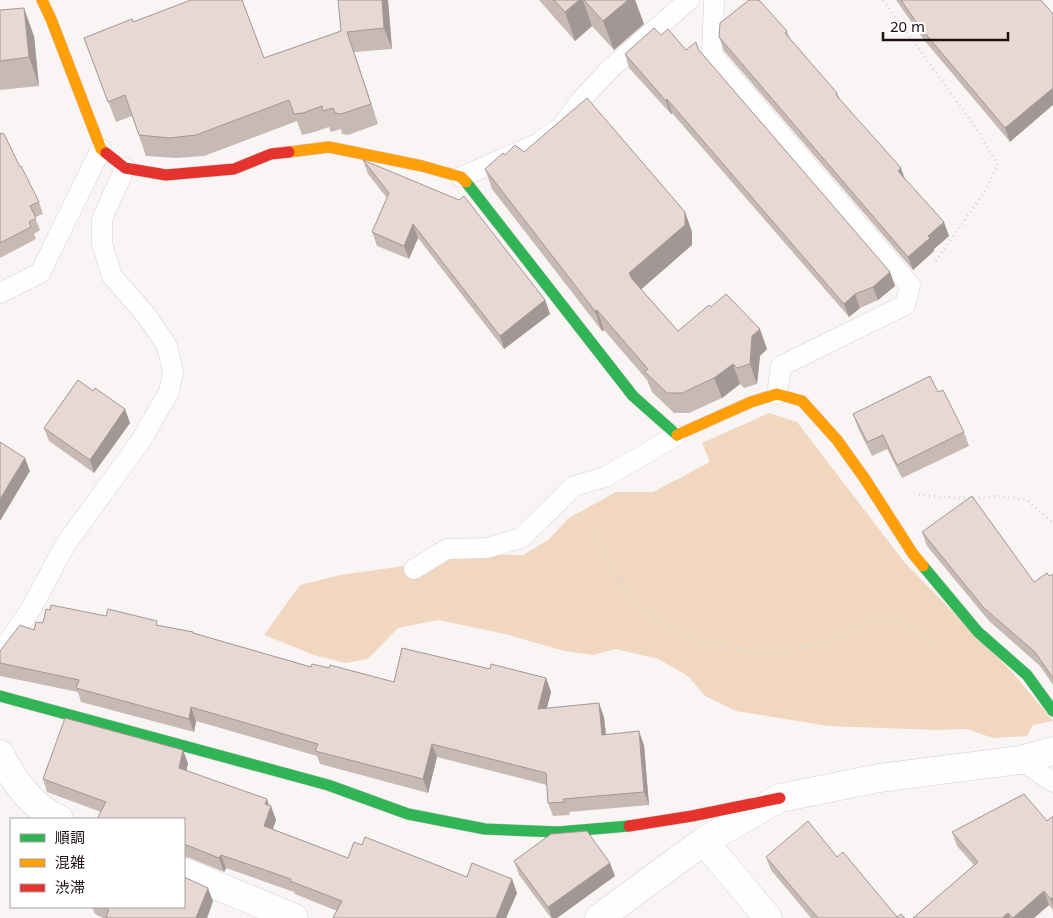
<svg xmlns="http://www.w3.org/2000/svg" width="1053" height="918" viewBox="0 0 1053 918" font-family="'Noto Sans','Noto Sans JP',sans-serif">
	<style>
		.green { fill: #f1d7c0 }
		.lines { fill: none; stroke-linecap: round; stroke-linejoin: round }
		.lane-casing { stroke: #d9cfcf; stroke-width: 21 }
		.street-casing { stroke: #d9cfcf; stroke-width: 29 }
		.fast-casing { stroke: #d9cfcf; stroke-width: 12 }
		.slow-casing { stroke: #d9cfcf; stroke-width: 12 }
		.jam-casing { stroke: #d9cfcf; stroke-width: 12 }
		.path { stroke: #d6d5d5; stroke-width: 3; stroke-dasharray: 1 4; stroke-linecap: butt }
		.lane { stroke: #fefefe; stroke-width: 20 }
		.street { stroke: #fefefe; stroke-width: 28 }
		.fast { stroke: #30b455; stroke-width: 11 }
		.slow { stroke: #ff9f0a; stroke-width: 11 }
		.jam { stroke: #e5322d; stroke-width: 11 }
		.wall { fill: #c7bab5 }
		.shaded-wall { fill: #a29794 }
		.building { fill: #e7d8d3; stroke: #a29794 }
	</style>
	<rect width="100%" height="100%" fill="#faf5f5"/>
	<!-- green -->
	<path class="green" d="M769 413 797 422 905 563 1014 674 1053 721 1033 725 1027 736 993 738 966 729 936 730 828 726 736 711 705 696 688 676 658 659 616 649 593 655 564 651 505 634 438 620 398 628 368 659 345 663 314 655 264 635 300 585 340 575 447 560 463 554 523 555 548 540 569 518 616 492H653L710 462 702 443Z"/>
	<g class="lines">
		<defs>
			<path id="lane" d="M714 0 712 55 910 285 905 305 781 366 777 394
				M461 177 537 144 561 127 583 98 610 69 689 0
				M0 293 40 273 101 149
				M414 569 447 549 487 548 521 538 574 486 605 477 676 436
				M0 654 31 609 65 545 140 442 169 392 173 372 167 346 146 315 112 276 102 244V219L125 168
				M1020 760 1053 782"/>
			<path id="street" d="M0 754C12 779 33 808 59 819
				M704 841 768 918
				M184 872 294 918
				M599 918 704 841 780 798 879 778 1020 760 1053 751"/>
			<path id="fast" d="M466 182 633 396 677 435
				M923 566 978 632 1027 675 1053 711
				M0 696 328 785 408 814 485 829 558 832 629 826"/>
			<path id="slow" d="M42 0 51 19 101 149 106 153
				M289 152 329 147 422 166 461 177 466 182
				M677 435 751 402 777 394 802 401 837 440 865 479 913 554 923 566"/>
			<path id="jam" d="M106 153 125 168 166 175 234 169 271 154 289 152
				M629 826 692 816 780 798"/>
		</defs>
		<!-- lane casing -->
		<use href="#lane" class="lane-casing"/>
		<!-- street casing -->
		<use href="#street" class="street-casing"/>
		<!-- fast casing -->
		<use href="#fast" class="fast-casing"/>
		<!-- slow casing -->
		<use href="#slow" class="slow-casing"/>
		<!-- jam casing -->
		<use href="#jam" class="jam-casing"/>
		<!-- path -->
		<path class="path" d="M883 0 974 125 998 165 982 196 934 263
			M919 495 967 499 1001 496 1027 500 1053 523
			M596 532 613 570 629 598 659 621 694 640 733 649 776 651 826 643 860 626 881 618 900 622 939 645"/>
		<!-- lane -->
		<use href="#lane" class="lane"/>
		<!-- street -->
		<use href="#street" class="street"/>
		<!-- fast -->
		<use href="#fast" class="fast"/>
		<!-- slow -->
		<use href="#slow" class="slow"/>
		<!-- jam -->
		<use href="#jam" class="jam"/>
	</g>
	<!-- wall -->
	<path class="wall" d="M388 0 392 49 354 52 378 124 348 135 342 134 341 129 331 132 329 127 311 133 302 135 297 121 204 156 176 158 146 156 132 116 116 122 84 38 133 22 264 58 341 31Z
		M539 0H635L644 24 614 50 592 26 575 41Z
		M896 0H1041L1010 142 924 40Z
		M0 10 34 36 39 86 0 90Z
		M787 31 790 39 837 93 840 99 904 178 949 236 934 249V251L913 270 724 51 719 37Z
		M661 35 686 50 698 49 890 272 895 286 878 300 860 308 849 317 672 113 671 114 629 68 625 54Z
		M0 133 39 202 43 214 35 217 40 230 34 234 36 239 0 258Z
		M524 152 685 212 692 232V245L641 289 678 331 711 307 767 349 760 356 757 384 744 388 740 384 722 398 689 413H674L652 392 647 380 604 330 602 331 492 189 485 169 505 155Z
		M363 160 545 300 550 314 504 349 418 238 409 259 377 246 372 232 387 198 368 174Z
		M938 392 964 432 969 446 902 478 887 449 872 456 858 428 853 414Z
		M130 423 94 473 49 441 44 428Z
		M922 532 1034 582 1049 576 1053 574V685L1040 666 989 621 927 546Z
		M106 616 193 632 194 634 311 667 329 668 394 682 490 669 546 678 551 692 547 708 604 717 606 734 644 745 649 805 569 812 570 815 553 816 548 803 547 785 437 757 428 793 320 764 317 756 196 721 194 732 81 702 78 692 0 676V651L34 630 43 623Z
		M188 763 186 771 269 805 276 820 273 829 348 858 362 845 467 877 512 879 517 893 506 918H333L337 911 295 894 294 892 226 868 224 872 190 858 184 857V819L101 812 47 792 43 779Z
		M1053 816V910L1049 905 1034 918H913L974 865 957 846 952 832 1047 821Z
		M766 857H837L897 917 905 918H811L771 870Z
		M514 861 615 876 557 918H551L519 875Z
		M213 901 207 918H103L95 914 92 907H184Z"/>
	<!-- shaded-wall -->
	<path class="shaded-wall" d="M382 0H388L392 49 384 28Z
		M579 0H583L592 26 575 41 565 12Z
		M628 0H635L644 24 614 50 603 21Z
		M24 8 34 36 39 86 29 57Z
		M347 32 354 52 378 124 371 104Z
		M1053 88V105L1010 142 1005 128Z
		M667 99 672 113 671 114 666 101Z
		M901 168 906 182 898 171Z
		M685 212 692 232V245L637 293 629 273Z
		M944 222 949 236 934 249V251L913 270 908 257 928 236Z
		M413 224 418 238 409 259 404 246Z
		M890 272 895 286 878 300 873 287Z
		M855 294 860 308 849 317 844 304Z
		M545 300 550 314 504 349 500 336Z
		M597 310 604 330 602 331 595 311Z
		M760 329 767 349 760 356 757 384 750 364 752 336Z
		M733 364 740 384 722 398 714 378Z
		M125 409 130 423 94 473 90 460Z
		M25 458 30 471 0 521V499Z
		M546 678 551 692 543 722 538 709Z
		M599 703 604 717 607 748 602 735Z
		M191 707 196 721 194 732 189 719Z
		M639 731 644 745 649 805 644 792Z
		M432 744 437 757 428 793 423 779Z
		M183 750 188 763 184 782 179 768Z
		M267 799 270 809 271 806 276 820 269 839 264 826 265 804Z
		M221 855 226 868 224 872 219 858Z
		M610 863 615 876 557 918H552L548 907Z
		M512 879 517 893 506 918H496Z
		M208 888 213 901 207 918H196Z
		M1044 891 1049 905 1034 918H1013Z
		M1053 897V906L1051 899Z
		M1008 913 1010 918H1002Z"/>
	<!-- building -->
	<path class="building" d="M191 0H242L264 58 341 31 338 0H382L384 28 347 32 371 104 341 114 335 113 333 108 323 111 322 106 303 113 294 114 289 100 196 135 169 138 139 135 125 95 108 102 84 38 132 19 133 22Z
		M554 0H579L565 12Z
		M584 0H628L603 21Z
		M749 0H759L787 31 785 33 837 93 836 95 901 168 898 171 944 222 928 236 930 238 908 257 719 37 720 23Z
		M901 0H1041L1053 14V88L1005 128 919 26Z
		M24 8 29 57 0 61V10Z
		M654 28 661 35 668 29 686 50 696 42 698 49 890 272 873 287 855 294 844 304 667 99 666 101 625 54Z
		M587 98 685 212V225L629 273 632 279 678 331 709 305 711 307 726 294 760 329 752 336 750 364 737 368 733 364 714 378 682 393H667L645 372 648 369 597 310 595 311 485 169 503 153 505 155 515 145 524 152Z
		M0 133 4 134 20 167 21 166 39 202 30 206 36 218 29 222 31 227 0 243Z
		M363 160 459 200 464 196 545 300 500 336 413 224 404 246 372 232 389 193Z
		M930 376 938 392 943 390 964 432 897 465 883 435 867 442 853 414Z
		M78 380 93 391 95 388 125 409 90 460 44 428Z
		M0 442 25 458 0 499Z
		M972 496 1034 582 1047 573 1049 576 1053 574V678L1035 652 984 608 922 532Z
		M51 605 106 616 108 609 157 621 156 625 193 632V633L311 667 312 664 329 668 330 665 394 682 402 648 490 669 491 664 546 678 538 709 599 703 602 735 639 731 644 792 563 799 565 802 548 803 546 773 432 744 423 779 315 751 318 744 191 707 189 719 76 688 79 680 0 663V651L20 625 34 630 36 622 43 623 46 609 50 610Z
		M65 718 183 750 179 768 267 799 265 804 271 806 264 826 348 858 354 842 362 845 365 837 467 877 472 863 512 879 496 918H333L342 901 290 881 291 879 221 855 219 858 184 844V819H97L106 802 43 779Z
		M1024 794 1047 821 1053 816V897L1051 899 1044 891 1013 918 1008 913 1002 918H913L978 862 952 832Z
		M808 821 837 857 843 852 897 917 901 914 905 918H818L766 857Z
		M587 831 610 863 548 907 514 861 551 834Z
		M184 877 208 888 196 918H109L106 917 109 910 103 907H184Z"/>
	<!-- legend -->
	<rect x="10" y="818" width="175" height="90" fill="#ffffff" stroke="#a59fa0"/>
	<rect x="20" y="834" width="25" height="8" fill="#30b455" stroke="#a59fa0"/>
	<text x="55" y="843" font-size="15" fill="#1e1011">順調</text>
	<rect x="20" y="859" width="25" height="8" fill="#ff9f0a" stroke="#a59fa0"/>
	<text x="55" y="868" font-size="15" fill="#1e1011">混雑</text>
	<rect x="20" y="884" width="25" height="8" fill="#e5322d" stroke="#a59fa0"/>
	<text x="55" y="893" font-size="15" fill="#1e1011">渋滞</text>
	<!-- scale -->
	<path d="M883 32v8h125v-8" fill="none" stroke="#1e1011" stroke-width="2.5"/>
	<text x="890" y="32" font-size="15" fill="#1e1011" stroke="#ffffff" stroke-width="4" paint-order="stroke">20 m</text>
</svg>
